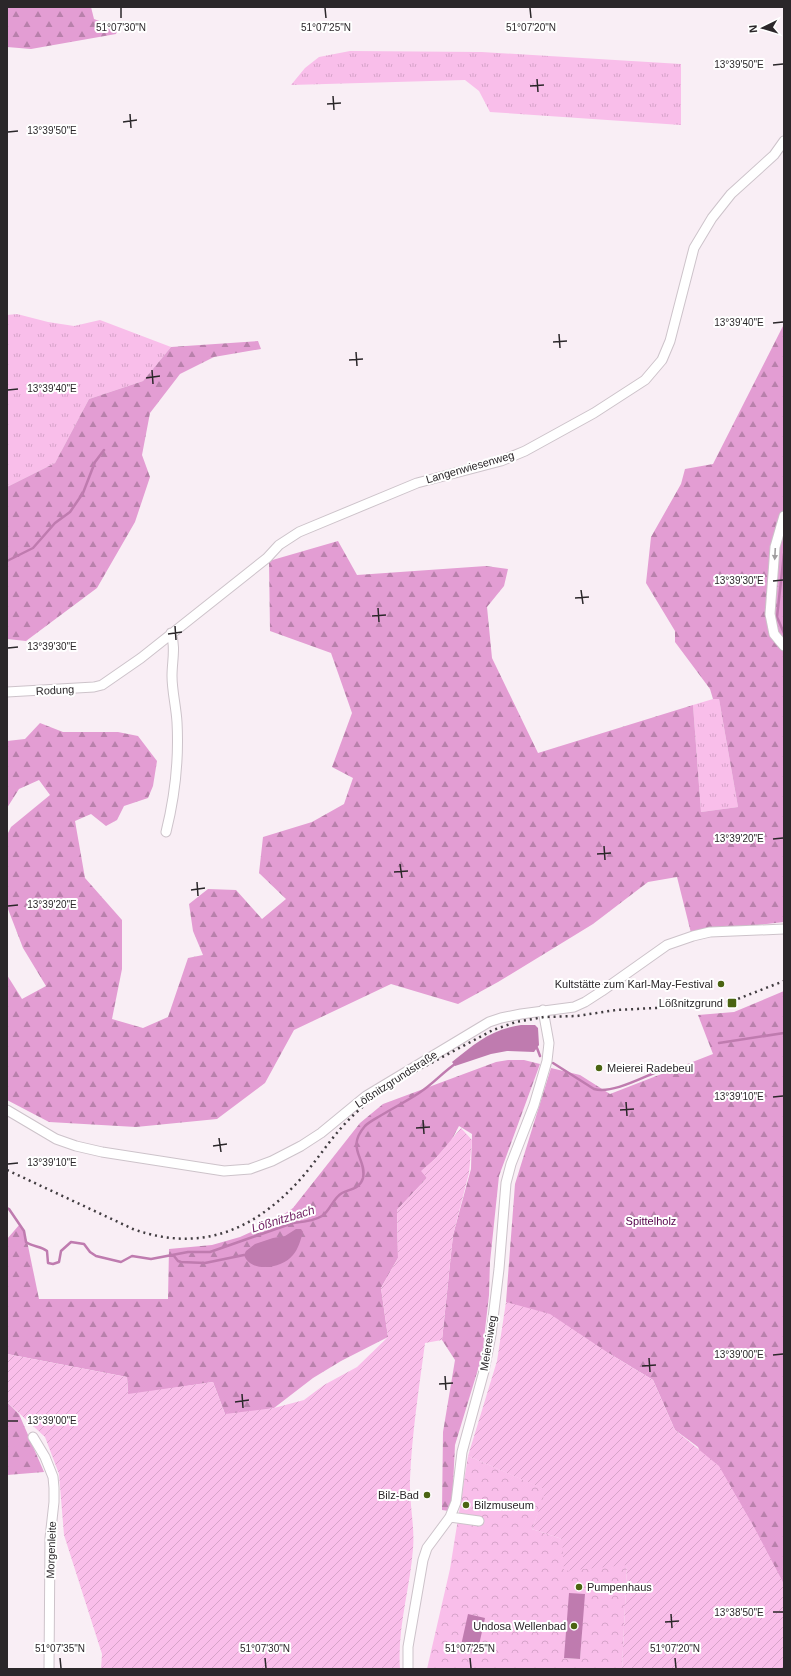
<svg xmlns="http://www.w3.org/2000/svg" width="791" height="1676" viewBox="0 0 791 1676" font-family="Arial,sans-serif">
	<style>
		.grass { fill: url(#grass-tufts) }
		.forest { fill: url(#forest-firs) }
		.park { fill: url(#park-crowns); fill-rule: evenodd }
		.garden { fill: url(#garden-furrows) }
		.water { fill: #bf7baf }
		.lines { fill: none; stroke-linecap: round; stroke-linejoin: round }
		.stream { stroke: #bf7baf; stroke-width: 2.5 }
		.minor-casing { stroke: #cdc3ca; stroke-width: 11 }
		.minor { stroke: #fff; stroke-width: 9 }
		.rail { stroke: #413c40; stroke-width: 2.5; stroke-dasharray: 2 4; stroke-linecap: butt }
		.oneway { fill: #a09e9f }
		.ticks { fill: none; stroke: #2b272a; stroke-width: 1.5 }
		.poi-dot { fill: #4b6412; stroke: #fff; stroke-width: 1.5 }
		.labels { text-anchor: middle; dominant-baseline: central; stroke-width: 4; stroke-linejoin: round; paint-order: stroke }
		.street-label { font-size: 11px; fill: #2b272a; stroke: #fff }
		.poi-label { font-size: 11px; fill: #2b272a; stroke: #fff; text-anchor: end }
		.park-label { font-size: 11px; fill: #55004a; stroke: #fff }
		.water-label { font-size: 12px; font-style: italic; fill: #722264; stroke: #fff }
		.ticks-label { font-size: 10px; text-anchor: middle; fill: #2b272a; stroke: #fff; stroke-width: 4; stroke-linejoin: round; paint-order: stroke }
	</style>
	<defs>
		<pattern id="grass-tufts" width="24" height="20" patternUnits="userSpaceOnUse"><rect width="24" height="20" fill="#f9beea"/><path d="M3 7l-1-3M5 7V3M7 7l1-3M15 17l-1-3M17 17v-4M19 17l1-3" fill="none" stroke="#d6a3c9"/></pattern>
		<pattern id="forest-firs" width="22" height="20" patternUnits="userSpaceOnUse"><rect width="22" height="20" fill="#e39dd3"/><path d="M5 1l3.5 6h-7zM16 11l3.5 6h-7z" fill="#b880ab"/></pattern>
		<pattern id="park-crowns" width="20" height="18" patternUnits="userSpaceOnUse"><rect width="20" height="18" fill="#f9beea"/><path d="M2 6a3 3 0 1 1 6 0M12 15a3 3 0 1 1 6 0" fill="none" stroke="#d6a3c9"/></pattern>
		<pattern id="garden-furrows" width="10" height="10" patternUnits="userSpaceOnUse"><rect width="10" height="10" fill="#f9beea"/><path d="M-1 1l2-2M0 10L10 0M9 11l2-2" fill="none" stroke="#d6a3c9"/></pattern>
	</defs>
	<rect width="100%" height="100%" fill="#f9eef5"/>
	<!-- grass -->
	<path class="grass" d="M350 51 482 52 681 64V125L490 112 479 91 465 80 291 85 305 68 319 57Z
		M17 314 48 322 74 326 100 320 171 347 143 381 89 399 55 463 7 487V315Z
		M713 699H719L738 807 701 812 693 705Z"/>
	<!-- forest -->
	<path class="forest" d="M7 7H91L94 19 118 28 116 34 31 49 7 47Z
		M784 324V922L691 933 677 877 648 882 593 924 498 982 458 1004 391 984 294 1030 265 1083 217 1119 136 1127 49 1122 7 1100V975L22 999 46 986 23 948 8 909 7 835 11 827 50 795 39 780 19 789 7 808V741L25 739 40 723 63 732H118L138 736 157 761 153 786 148 798 124 806 117 820 106 826 91 814 75 821 85 878 122 920V969L112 1019 143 1028 168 1017 188 958 203 955 193 931 189 904 208 889 236 890 262 919 286 899 259 873 263 837 312 822 344 804 353 778 332 767 352 713 331 653 270 631 269 561 338 541 357 575 486 566 508 569 504 586 487 607 492 658 538 753 693 705 701 812 738 807 719 699H713L710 689 675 642V631L646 583 651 537 681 484 685 469 713 464Z
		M258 341 261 349 214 357 180 374 150 413 142 455 150 477 135 522 97 588 26 641 7 639V487L55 463 89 399 143 381 171 347Z
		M784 991V1647L698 1447 675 1430 653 1380 610 1354 506 1302 515 1184 551 1068 580 1075 610 1094 713 1054 698 1015 734 1012Z
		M508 1060H524L540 1064 499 1176 490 1262 489 1295 482 1356 455 1445 452 1506 449 1511 442 1510 443 1432 455 1360 442 1340 453 1235 471 1169 472 1134 459 1126 451 1141 436 1158 422 1171 427 1178 397 1210 398 1258 381 1288 388 1337 341 1361 313 1378 274 1408 244 1414H225L213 1382 128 1395 127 1377 7 1354V1239L20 1224 27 1241 39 1299H168L169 1249 212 1245 240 1237 271 1223 293 1208 360 1123 383 1104 496 1062Z
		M7 1402 19 1414 44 1472 7 1475Z"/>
	<!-- park -->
	<path class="park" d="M468 1456 547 1490 532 1529 562 1539 627 1565 622 1669H427L450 1569ZM584 1594 580 1659 564 1658Z"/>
	<!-- garden -->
	<path class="garden" d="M461 1128 472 1140 469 1173 453 1235 442 1340 425 1343C419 1388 412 1433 410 1479 409 1502 415 1526 413 1549 410 1589 397 1628 400 1669H101L102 1654 64 1535 59 1474 45 1437 7 1402V1354L127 1377 128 1394 213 1382 225 1414 274 1408 304 1400 324 1385 357 1367 388 1337 381 1288 398 1258 397 1210 427 1178 421 1171 436 1158Z
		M506 1302 550 1314 610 1354 653 1380 675 1430 719 1466 754 1527 784 1584V1669H622L627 1565 564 1571 562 1539 532 1529 546 1490 468 1456 497 1361Z"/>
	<!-- water -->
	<path class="water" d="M521 1025H535L538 1028 539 1045 534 1052 507 1051 491 1054 455 1066 452 1062C476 1043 490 1030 521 1025Z
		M296 1229H301L303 1232C301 1239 298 1250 293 1255 283 1268 251 1274 244 1255L246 1251 255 1244 273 1238 285 1236Z
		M569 1593 585 1594 580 1659 564 1658Z
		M468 1614 485 1618 477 1654 460 1650Z"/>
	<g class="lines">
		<!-- stream -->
		<path class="stream" d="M784 554 777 617 784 633
			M7 561 33 548 55 523 70 512 83 493 95 462 104 450
			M719 1043 784 1033
			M537 1048 540 1056
			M553 1063 594 1089C612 1094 641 1078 659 1071
			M7 1208 9 1209 24 1231 26 1242C33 1247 41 1246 47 1251L48 1263 53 1264 59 1262 61 1251 71 1242 84 1244 90 1252 96 1256 121 1262 132 1256 151 1259 188 1252H210L293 1223C302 1222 314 1221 322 1216 330 1211 333 1198 342 1193 350 1189 360 1189 363 1178 367 1158 345 1149 365 1126 369 1122 375 1119 380 1116 393 1108 407 1101 419 1093 433 1084 442 1073 455 1064
			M174 1256 178 1261 181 1262 205 1263 244 1255"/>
		<defs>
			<path id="minor" d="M784 516 775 547 770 614 774 634 784 646
				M7 692 94 687 102 685 141 658 267 558 279 545 299 532 417 483 501 461 525 451 594 413 645 380 662 360 670 341 694 248 712 218 731 194 774 155 784 141
				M166 832C175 796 179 759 177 722 176 706 172 691 172 676 172 661 176 647 171 633
				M7 1110 56 1139 76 1146 102 1152 224 1171 250 1169 272 1161 301 1146 321 1133 366 1096 489 1022 501 1018 521 1014 574 1007 585 1002 602 991 667 945 693 936 710 932 784 929
				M33 1437 45 1457 53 1477 54 1488V1502L50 1538 49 1669
				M450 1517 479 1521
				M408 1669V1647L423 1560 427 1548 450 1517 456 1502 462 1452 484 1371 491 1335 499 1269 506 1183 511 1164 534 1105 547 1061 549 1043 543 1010"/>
		</defs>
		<!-- minor casing -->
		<use href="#minor" class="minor-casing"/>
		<!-- minor -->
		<use href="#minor" class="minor"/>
		<!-- rail -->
		<path class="rail" d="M7 1170 133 1229C197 1252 250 1233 296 1184 313 1166 326 1145 342 1127 356 1111 373 1098 390 1085L493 1030 516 1022 544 1017 577 1016 616 1010 714 1005 735 1000 784 981"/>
	</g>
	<!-- one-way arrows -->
	<defs><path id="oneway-solid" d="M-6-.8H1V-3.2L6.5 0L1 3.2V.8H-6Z"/></defs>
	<use class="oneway" href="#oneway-solid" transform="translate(775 554) rotate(93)"/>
	<!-- ticks -->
	<path class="ticks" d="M121 8V18M325 8 326 18M530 8 531 18M773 65 783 64M537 79 538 92M530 86 544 85M333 96 334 110M327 104 341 103M130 114 131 128M123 122 137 120M8 132 18 131M773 323 783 322M559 334 560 348M553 342 567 341M356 352 357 366M349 360 363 359M152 370 153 384M146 378 160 376M8 390 18 389M773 581 783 580M581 590 583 604M575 598 589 597M378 608 379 622M372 616 386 615M175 626 176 640M168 634 182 632M8 648 18 647M773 839 783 838M604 846 605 860M597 854 611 853M400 864 402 878M394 872 408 871M197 882 198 896M191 890 205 888M8 906 18 905M773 1097 783 1096M626 1102 627 1116M620 1110 634 1109M423 1120 424 1134M416 1128 430 1127M219 1138 221 1152M213 1146 227 1144M8 1164 18 1163M773 1355 783 1354M649 1358 650 1372M642 1366 656 1365M445 1376 446 1390M439 1384 453 1383M242 1394 243 1408M235 1402 249 1400M8 1421H18M773 1612H783M671 1614 672 1628M665 1622 679 1621M60 1658 61 1668M265 1658 266 1668M470 1658 471 1668M675 1658 676 1668"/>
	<!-- markers -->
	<g class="poi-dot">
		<circle cx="721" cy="984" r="4"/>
		<rect x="727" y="998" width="10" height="10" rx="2"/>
		<circle cx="599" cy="1068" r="4"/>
		<circle cx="427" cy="1495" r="4"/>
		<circle cx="466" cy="1505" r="4"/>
		<circle cx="579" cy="1587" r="4"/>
		<circle cx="574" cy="1626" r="4"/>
	</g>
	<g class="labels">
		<!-- street labels -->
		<g class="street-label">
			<text transform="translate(470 467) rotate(-16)">Langenwiesenweg</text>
			<text transform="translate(55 690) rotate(-3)">Rodung</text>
			<text transform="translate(396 1079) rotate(-33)">Lößnitzgrundstraße</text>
			<text transform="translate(488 1343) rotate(-81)">Meiereiweg</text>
			<text transform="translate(51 1550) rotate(-88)">Morgenleite</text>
		</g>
		<!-- poi labels -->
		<g class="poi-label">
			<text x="713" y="984">Kultstätte zum Karl-May-Festival</text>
			<text x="723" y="1003">Lößnitzgrund</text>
			<text x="607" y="1068" text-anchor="start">Meierei Radebeul</text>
			<text x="419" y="1495">Bilz-Bad</text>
			<text x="474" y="1505" text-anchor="start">Bilzmuseum</text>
			<text x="587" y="1587" text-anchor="start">Pumpenhaus</text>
			<text x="566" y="1626">Undosa Wellenbad</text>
		</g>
		<!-- park labels -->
		<g class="park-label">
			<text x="651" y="1221">Spittelholz</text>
		</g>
		<!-- water labels -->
		<g class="water-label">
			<text transform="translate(283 1219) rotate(-17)">Lößnitzbach</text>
		</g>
	</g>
	<g class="ticks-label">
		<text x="121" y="31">51°07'30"N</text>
		<text x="326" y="31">51°07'25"N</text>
		<text x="531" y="31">51°07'20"N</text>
		<text x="739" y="68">13°39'50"E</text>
		<text x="52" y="134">13°39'50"E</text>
		<text x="739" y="326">13°39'40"E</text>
		<text x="52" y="392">13°39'40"E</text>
		<text x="739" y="584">13°39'30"E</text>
		<text x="52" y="650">13°39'30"E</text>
		<text x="739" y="842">13°39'20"E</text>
		<text x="52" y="908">13°39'20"E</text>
		<text x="739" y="1100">13°39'10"E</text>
		<text x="52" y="1166">13°39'10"E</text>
		<text x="739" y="1358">13°39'00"E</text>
		<text x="52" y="1424">13°39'00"E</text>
		<text x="739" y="1616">13°38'50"E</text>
		<text x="60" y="1652">51°07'35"N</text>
		<text x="265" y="1652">51°07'30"N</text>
		<text x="470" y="1652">51°07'25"N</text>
		<text x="675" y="1652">51°07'20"N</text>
	</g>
	<!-- border -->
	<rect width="791" height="1676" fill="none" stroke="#2b272a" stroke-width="16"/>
	<!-- north arrow -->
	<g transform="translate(763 28) rotate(265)" stroke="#ffffff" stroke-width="3" paint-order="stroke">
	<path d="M0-3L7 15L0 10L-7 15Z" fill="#2b272a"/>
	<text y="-6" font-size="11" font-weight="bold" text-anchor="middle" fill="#2b272a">N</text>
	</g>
</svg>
